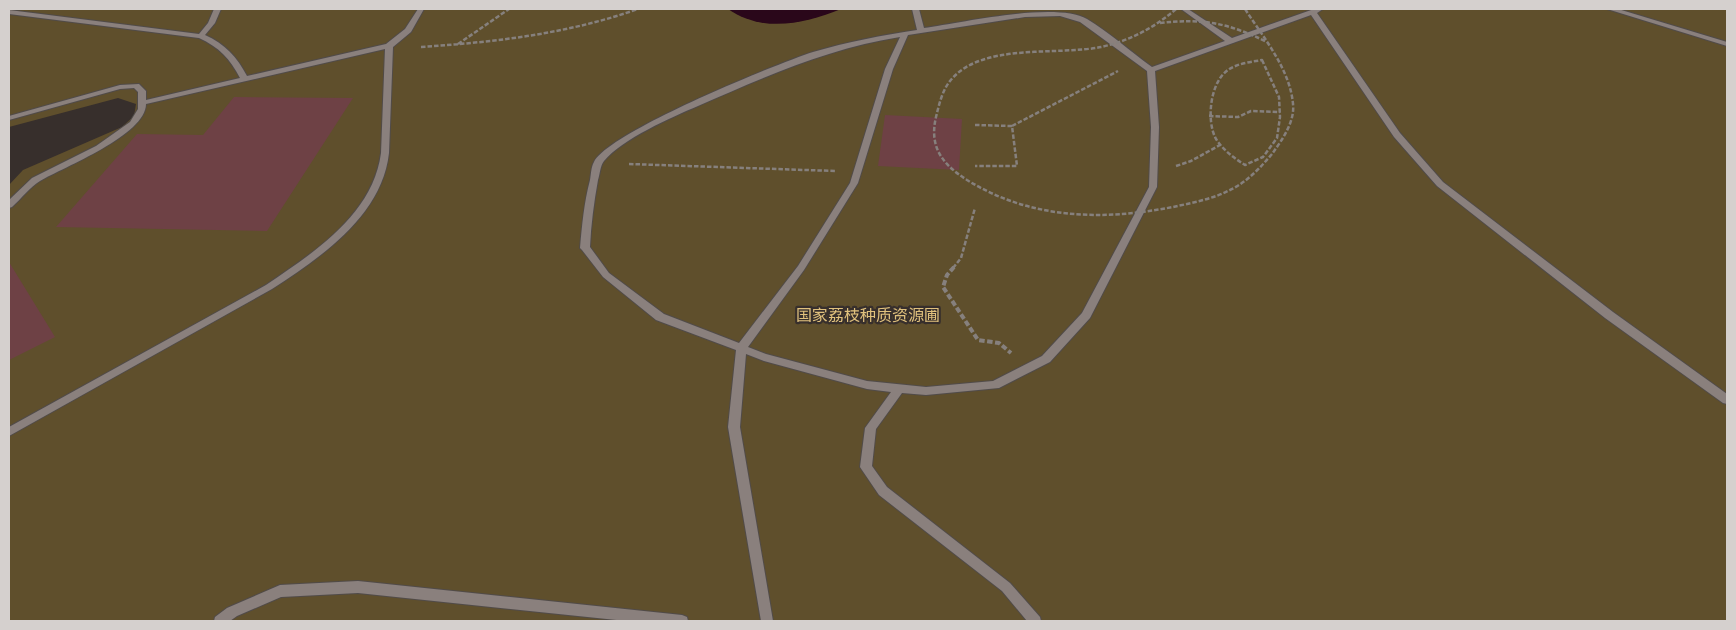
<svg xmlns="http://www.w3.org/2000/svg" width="1736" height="630" viewBox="0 0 1736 630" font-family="Roboto,'Noto Sans SC',sans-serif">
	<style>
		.green { fill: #5f4f2c }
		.water { fill: #2a071a }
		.building { fill: #6e4145 }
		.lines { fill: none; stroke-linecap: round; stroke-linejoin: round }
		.lane-casing { stroke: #514b49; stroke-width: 2 }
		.path-far1 { stroke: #86807d; stroke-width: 2.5; stroke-dasharray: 4.5 2; stroke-linecap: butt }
		.path { stroke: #86807d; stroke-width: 4; stroke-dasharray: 5.5 2.5; stroke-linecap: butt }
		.lane { fill: #8a807d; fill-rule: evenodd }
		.path-bridge { stroke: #86807d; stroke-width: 2.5; stroke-dasharray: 4.5 2; stroke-linecap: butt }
		.labels { text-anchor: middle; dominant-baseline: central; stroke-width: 4.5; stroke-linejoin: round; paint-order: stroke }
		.park-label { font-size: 16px; fill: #e0c17d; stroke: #372f2c }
	</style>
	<rect width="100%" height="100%" fill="#372f2c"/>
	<!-- green -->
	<path class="green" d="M9 9H1727V621H9V185L23 170 122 127 134 116 136 104 118 98 9 127Z"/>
	<!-- water -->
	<path class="water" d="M728 9H841C805 24 762 33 728 9Z"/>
	<!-- building -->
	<path class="building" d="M234 97 353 98 267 231 56 227 137 134 203 135Z
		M885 115 962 119 959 170 878 166Z
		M9 262 55 337 9 360Z"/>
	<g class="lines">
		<defs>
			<path id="lane" d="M214 9H221L215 23 205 35C225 44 237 57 247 76L386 44 405 29 418 9H424L411 32 393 47 389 153C382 216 321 257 272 289L9 436V427L266 285C313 253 373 215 381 153L385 49 146 104C146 135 64 167 40 181 30 187 21 199 12 207L9 208V200L32 178 96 146 130 122 138 109V92L134 88 120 89 9 120V116L120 85 139 84 146 91V100L240 78C230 59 219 47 199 38L9 14V10L199 34 208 23Z
				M912 9H919L924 28C962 23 1055 1 1087 19 1109 32 1131 52 1152 67L1225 41 1181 9H1188L1232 38 1314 9H1323L1317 13 1400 133 1443 182 1613 312 1727 394V404L1723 403 1605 318 1437 186 1394 137 1311 15 1155 71 1159 127 1157 187 1090 318 1050 362 999 388 926 395 902 393 876 429 872 466 887 487 1010 583 1040 617 1041 621H1027L1002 591 879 495 862 470 860 467 865 428 891 392 867 389 764 361 746 354 740 427 773 621H761L728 427 736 350 656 320 603 277 582 250 580 248C582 225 584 203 590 180 591 175 591 167 594 162 609 132 776 64 813 52 847 42 883 35 917 30ZM1060 16 1080 22 1147 71 1151 127 1149 187 1082 313 1042 356 993 381 926 387 867 381 766 354 748 347 804 270 858 183 893 69 908 35 1025 17ZM900 37 885 69 850 183 798 266 739 343 664 314 609 273 590 247C591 224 594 202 598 180 600 174 600 166 604 161 622 139 672 117 698 106 764 77 829 48 900 37Z
				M1607 9H1618L1727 42V46Z
				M358 581 682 615 687 617 688 621H626L358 593 281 597 237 616 230 621H214L215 617 227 608 280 585Z"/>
		</defs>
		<!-- lane casing -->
		<use href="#lane" class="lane-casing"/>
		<!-- path-far1 -->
		<path class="path-far1" d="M458 44 509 9
			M421 47C495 42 567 34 638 9
			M1262 60 1279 97 1280 117 1277 138 1263 157 1245 165C1234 158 1223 150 1216 139 1206 121 1210 82 1228 70 1238 63 1251 62 1262 60Z
			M1209 116 1238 117 1251 111 1280 112
			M975 125 1012 126 1017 166H975
			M1012 126 1118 71
			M629 164 835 171
			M1176 166 1191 161 1220 145
			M953 268 961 258 975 208"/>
		<!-- path -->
		<path class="path" d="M954 267 947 275 943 287 978 340 999 343 1011 353"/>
		<!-- lane -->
		<use href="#lane" class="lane"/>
		<!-- path-bridge -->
		<path class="path-bridge" d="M1176 9C1154 28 1129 41 1101 47 1057 56 981 42 950 81 942 91 939 105 936 117 929 147 942 164 967 180 1030 219 1101 221 1173 207 1191 203 1213 199 1230 190 1247 182 1260 168 1272 154 1282 140 1295 122 1293 104 1290 69 1263 37 1245 9
			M1160 23C1203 18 1228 23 1267 42"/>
	</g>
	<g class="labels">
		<!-- park labels -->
		<g class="park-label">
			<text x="868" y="315">国家荔枝种质资源圃</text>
		</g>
	</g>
	<!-- border -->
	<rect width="1736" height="630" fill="none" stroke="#d5d0ce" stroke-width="20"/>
</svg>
